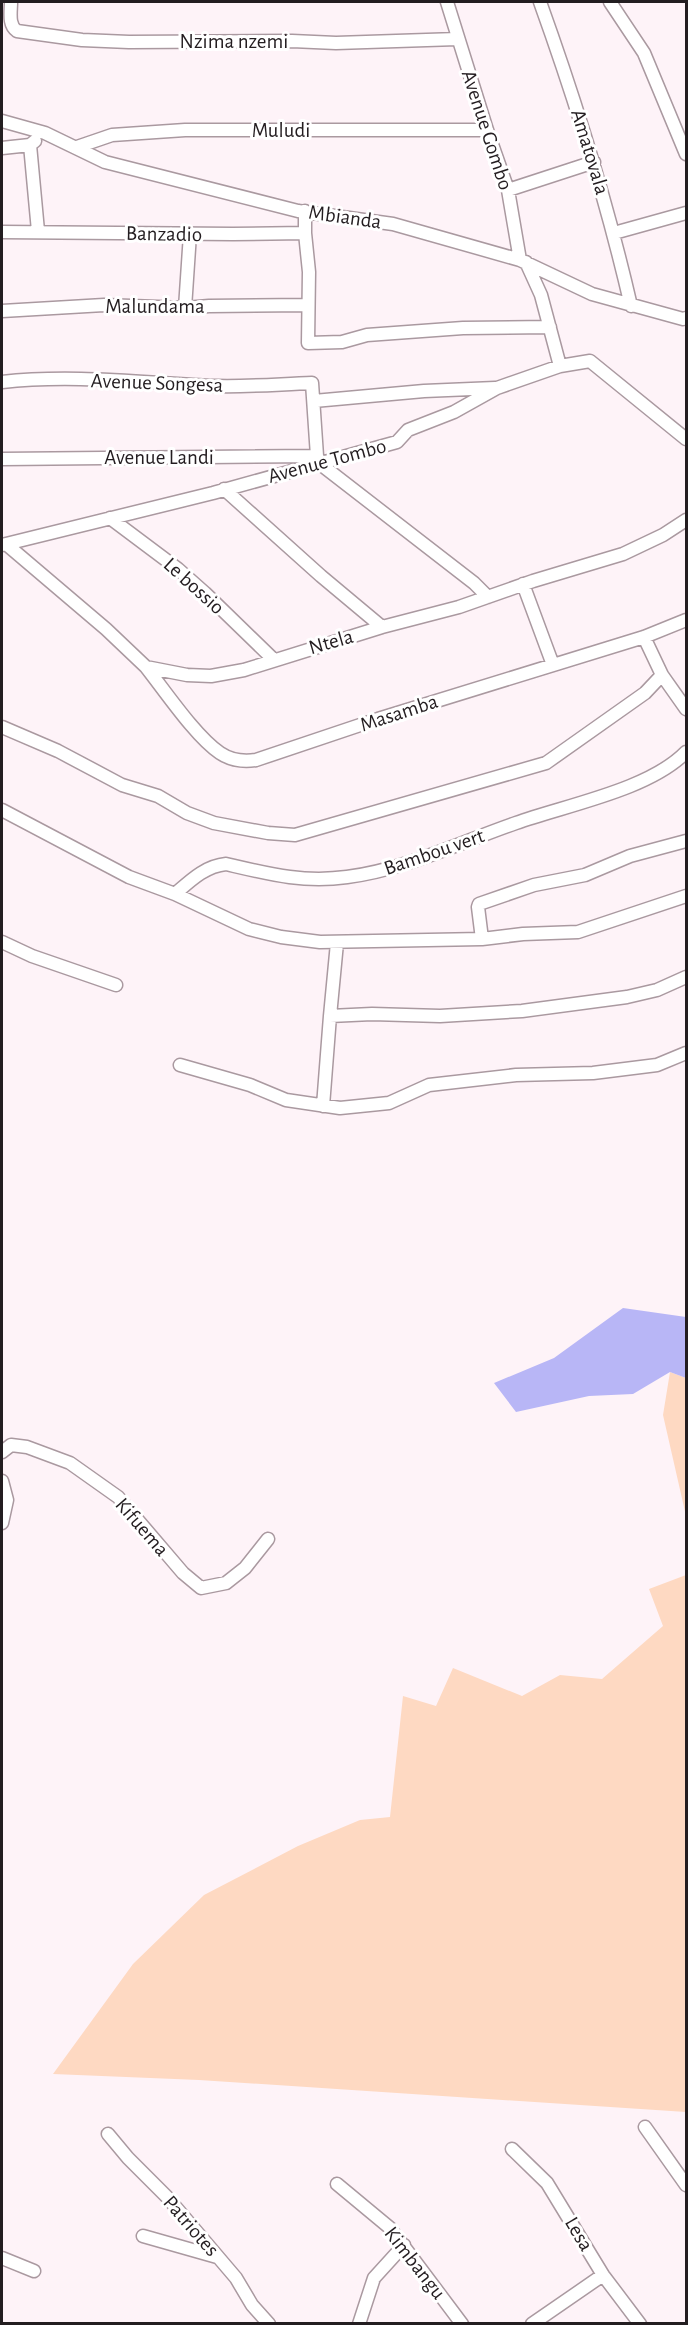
<svg xmlns="http://www.w3.org/2000/svg" width="688" height="2325" viewBox="0 0 688 2325" font-family="'Alegreya Sans',sans-serif">
	<style>
		.green { fill: #fed9c2 }
		.water { fill: #b8b6f6 }
		.lines { fill: none; stroke-linecap: round; stroke-linejoin: round }
		.minor-casing { stroke: #aa99a0; stroke-width: 15 }
		.minor { stroke: #fff; stroke-width: 12 }
		.labels { text-anchor: middle; dominant-baseline: central; stroke-width: 6; stroke-linejoin: round; paint-order: stroke }
		.street-label { font-size: 21px; fill: #231d20; stroke: #fff }
	</style>
	<rect width="100%" height="100%" fill="#fef3f8"/>
	<!-- green -->
	<path class="green" d="M670 1372 686 1378V1516L663 1415Z
		M686 1575V2112L199 2080 53 2074 133 1964 204 1895 298 1846 360 1820 390 1817 403 1696 436 1706 453 1668 522 1696 560 1675 602 1679 663 1626 649 1589Z"/>
	<!-- water -->
	<path class="water" d="M623 1308 686 1317V1378L670 1372 633 1394 589 1396 516 1412 494 1383 554 1358Z"/>
	<g class="lines">
		<defs>
			<path id="minor" d="M11 2C11 12 8 25 17 31L82 40 129 42 292 41 336 43 457 39
				M447 2 487 130 508 190 520 260
				M540 2C576 102 607 202 631 306
				M610 2 644 53 686 154
				M2 121 45 133 105 162 298 211 393 224 520 260 592 294 683 319 686 318
				M30 145 38 231
				M77 147 112 135 185 130H487
				M2 148 30 145 35 141
				M508 190 594 162
				M2 232 233 234 305 233V211
				M305 233 309 272 308 343 342 342 367 335 463 328 550 327
				M614 233 686 213
				M526 262 541 295 560 366
				M185 308 190 234
				M2 311 104 305 185 308 209 306 308 305
				M2 382C72 374 145 383 216 386 248 387 281 384 312 383L317 456 319 463 474 583 488 597
				M314 401 424 391 495 388
				M2 459 317 456
				M224 489 321 576 382 627
				M110 518 178 569 205 593 273 659
				M6 544 106 629 146 667 187 675 211 676 244 670 382 627 459 607 533 581 623 554 663 535 686 520
				M2 545 213 493 397 442 408 430 454 412 497 388 560 366 590 361 686 439
				M523 584 553 665
				M644 637 662 675 686 709
				M146 667C165 691 196 737 220 753 232 761 243 762 256 760L378 719 644 637 686 620
				M2 727 58 751 122 785 158 796 187 813 214 823 268 833 295 835 546 763 645 693 662 675
				M2 810 129 877 175 894 249 929 281 937 320 942 482 939 523 934 578 932 686 896
				M175 894C190 881 205 866 226 864 269 874 303 883 347 877 404 870 461 842 516 823 566 805 649 790 686 752
				M482 939 478 907 479 904 534 885 585 875 630 856 686 841
				M2 942 32 956 116 985
				M337 943 330 1016 372 1014 440 1016 522 1011 627 997 657 990 686 977
				M180 1065 250 1085 286 1100 340 1108 389 1103 429 1085 516 1075 593 1073 657 1065 686 1053
				M323 1106 330 1016
				M2 1452 11 1445 27 1447 70 1463 118 1497 183 1573 201 1588 226 1583 245 1568 268 1539
				M2 1481 7 1500 2 1523
				M645 2127 686 2185
				M108 2134 128 2158 167 2197 236 2278 252 2305 269 2324
				M512 2149 547 2183 603 2275 640 2324
				M337 2184 390 2228 462 2324
				M143 2236 217 2257
				M2 2258 34 2271
				M359 2324 374 2278 404 2245
				M532 2324 603 2275"/>
		</defs>
		<!-- minor casing -->
		<use href="#minor" class="minor-casing"/>
		<!-- minor -->
		<use href="#minor" class="minor"/>
	</g>
	<g class="labels">
		<!-- street labels -->
		<g class="street-label">
			<text x="234" y="41">Nzima nzemi</text>
			<text x="281" y="130">Muludi</text>
			<text transform="translate(487 130) rotate(72)">Avenue Gombo</text>
			<text transform="translate(590 152) rotate(73)">Amatovala</text>
			<text transform="translate(345 217) rotate(8)">Mbianda</text>
			<text transform="translate(164 234) rotate(1)">Banzadio</text>
			<text x="155" y="306">Malundama</text>
			<text transform="translate(157 383) rotate(2)">Avenue Songesa</text>
			<text x="159" y="457">Avenue Landi</text>
			<text transform="translate(327 461) rotate(-15)">Avenue Tombo</text>
			<text transform="translate(194 586) rotate(42)">Le bossio</text>
			<text transform="translate(331 642) rotate(-16)">Ntela</text>
			<text transform="translate(399 713) rotate(-18)">Masamba</text>
			<text transform="translate(434 852) rotate(-19)">Bambou vert</text>
			<text transform="translate(142 1527) rotate(49)">Kifuema</text>
			<text transform="translate(191 2226) rotate(49)">Patriotes</text>
			<text transform="translate(579 2234) rotate(59)">Lesa</text>
			<text transform="translate(415 2263) rotate(52)">Kimbangu</text>
		</g>
	</g>
	<!-- border -->
	<rect width="688" height="2325" fill="none" stroke="#231d20" stroke-width="6"/>
</svg>
